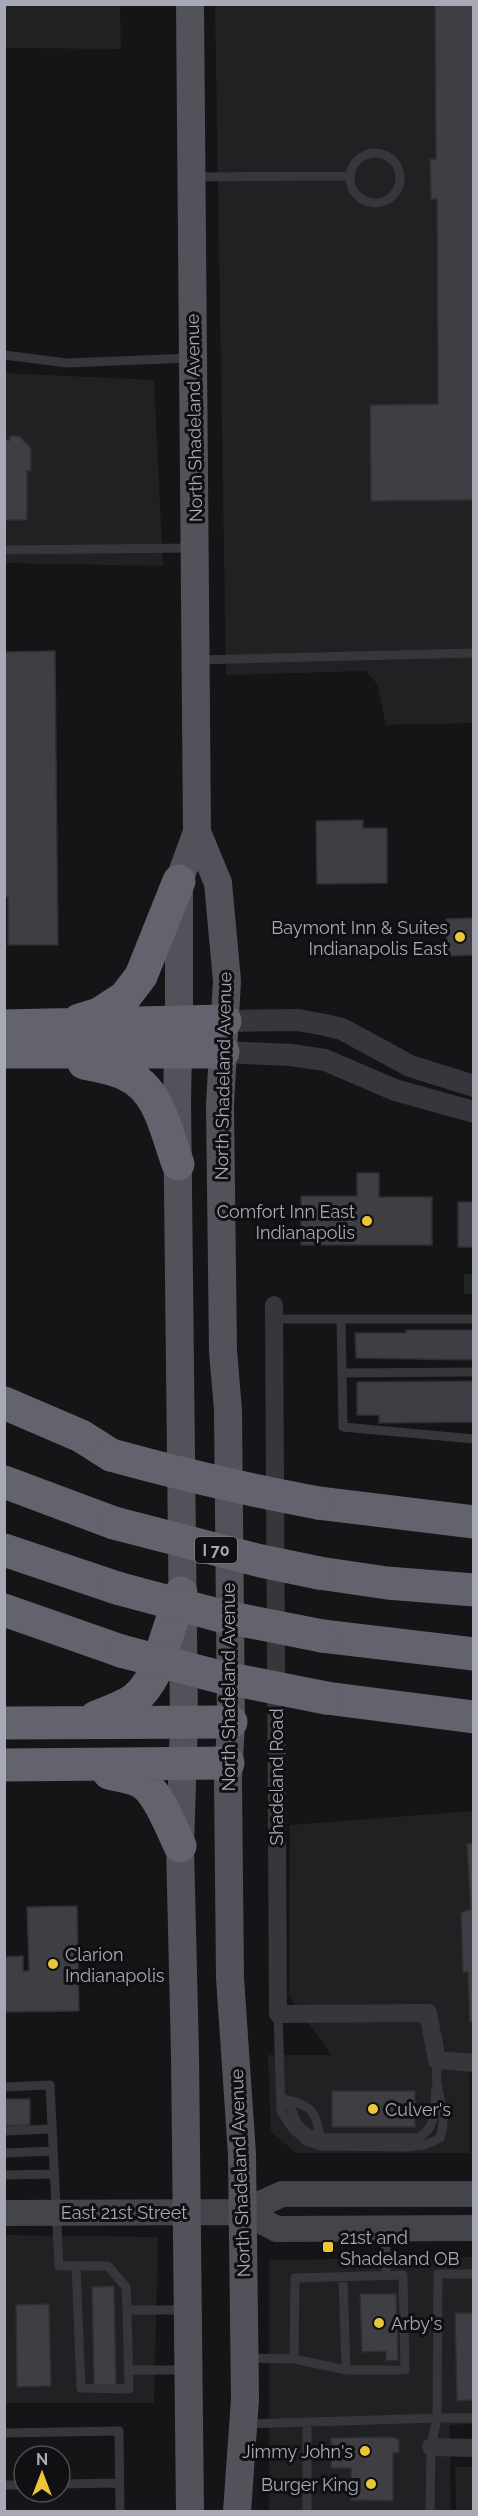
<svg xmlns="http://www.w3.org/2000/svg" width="478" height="2516" viewBox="0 0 478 2516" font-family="Raleway,sans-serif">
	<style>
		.built { fill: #212023 }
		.green { fill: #1f2620 }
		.building { fill: #3f3e43; stroke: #2f2e32; stroke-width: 1.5 }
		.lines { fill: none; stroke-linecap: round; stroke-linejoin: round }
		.service { stroke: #36363b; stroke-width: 9 }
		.minor { stroke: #36363b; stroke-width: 18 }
		.tertiary { stroke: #36363b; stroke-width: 22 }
		.secondary { stroke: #44444b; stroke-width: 26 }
		.primary { stroke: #52525a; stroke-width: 28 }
		.motorway { stroke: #62636c; stroke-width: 33 }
		.motorway-bridge { stroke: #62636c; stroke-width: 33 }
		.poi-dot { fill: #ebc738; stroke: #100f11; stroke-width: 2 }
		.labels { text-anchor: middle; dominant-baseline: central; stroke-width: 6; stroke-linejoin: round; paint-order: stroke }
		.shield { fill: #100f11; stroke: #7a7b84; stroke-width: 1.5 }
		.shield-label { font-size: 16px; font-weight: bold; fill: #a7a9b6 }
		.street-label { font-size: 18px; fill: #a7a9b6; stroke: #100f11 }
		.poi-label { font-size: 18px; fill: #a7a9b6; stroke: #100f11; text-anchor: end }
	</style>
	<rect width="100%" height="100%" fill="#151416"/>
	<!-- built -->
	<path class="built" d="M5 4 120 5 121 49 5 48Z
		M215 5H473V723L386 725 377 684 366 671 226 675Z
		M4 373 154 380 163 566 5 563Z
		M473 1811 474 2055 469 2056 470 2153H296L271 2132 268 2055H331L289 1996 290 1825Z
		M5 2235 158 2237 154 2403H5Z
		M473 2257V2424L450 2425 451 2511 269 2512V2260Z
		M455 2467H473V2511H456Z"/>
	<!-- green -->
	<path class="green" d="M464 1274H473V1294H464Z"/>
	<!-- building -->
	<path class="building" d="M435 4H474V500L371 501 370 405 438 404 437 199H431L430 159H436Z
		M10 436H19L31 448V471H27V520H4V440H10Z
		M55 651 58 945H8V897H4V652Z
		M363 820V828H387V883L317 884 316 821Z
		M471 918H474V955L447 956 446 919Z
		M357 1173H379V1197H432V1245H301V1196H357Z
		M458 1202H474V1247H458Z
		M406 1330H474V1360L356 1358 355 1333H406Z
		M474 1381V1422L379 1423V1415H357V1382Z
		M474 1843V2022H470L468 1972H463L461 1913 471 1909 467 1844Z
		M77 1906 79 2011 4 2012V1957L23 1956V1971H29L27 1907Z
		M332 2091H415V2127H332Z
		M4 2099H30V2125L4 2126Z
		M114 2286 116 2385H94L92 2287Z
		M360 2294H396L398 2360 386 2361V2351L362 2352Z
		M49 2304 51 2386 17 2387 16 2305Z
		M455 2313H474V2400L457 2401Z
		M393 2437 399 2440V2453H393V2501L351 2500V2468H331V2438Z"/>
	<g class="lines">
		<!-- service -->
		<path class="service" d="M350 178a25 25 0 1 1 50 0a25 25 0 1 1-50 0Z
			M194 177 349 176
			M4 355 67 363 191 358
			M4 550 191 548
			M200 660 474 653
			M273 1319H474
			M341 1319 342 1373 474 1372
			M342 1373 343 1427 474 1439
			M278 2014 281 2111 292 2128 306 2141 321 2146 408 2147 425 2145 440 2138C447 2118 441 2105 437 2085 436 2077 437 2068 437 2060
			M4 2087 50 2085 59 2266H76L81 2388 129 2389 127 2310H185
			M281 2096C300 2111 286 2126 320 2138H418C437 2128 434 2109 436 2089
			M286 2100C311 2104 317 2113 320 2138
			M4 2131 52 2129
			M5 2153 53 2151
			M4 2175 54 2174
			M386 2231V2276
			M76 2266H108L126 2287 127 2310
			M474 2274H438L437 2418H474
			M403 2275 405 2370H346L294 2359 295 2278Z
			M343 2277 346 2370
			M247 2358 294 2359
			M128 2370H186
			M245 2424 437 2418 431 2447 430 2512
			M4 2433 119 2431 120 2512
			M60 2484 119 2483
			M4 2485H24
			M307 2512V2422"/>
		<!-- minor -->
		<path class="minor" d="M274 1305 278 2014 428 2013 437 2060 474 2063
			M431 2447 474 2448"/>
		<!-- tertiary -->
		<path class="tertiary" d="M225 1021 298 1020 325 1025 342 1029 410 1066 474 1086
			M223 1052 291 1055 325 1060 395 1090 474 1112"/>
		<!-- secondary -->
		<path class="secondary" d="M243 2212 277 2229 474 2228
			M4 2213 243 2212 282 2194H474"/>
		<!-- primary -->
		<path class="primary" d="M197 832 218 883 227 981 220 1105 223 1351 228 1410 231 1722 228 1780 230 1978 242 2154 245 2399 237 2512
			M190 2512 185 2055 180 1846 184 1722 177 1100 179 1009V881L197 832 190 4"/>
		<!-- motorway -->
		<path class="motorway" d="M79 1020 99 1014 125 997 141 976 179 881
			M4 1026 225 1021
			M4 1052H223
			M84 1063C98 1066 113 1068 125 1074 160 1089 166 1132 178 1164
			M4 1403 81 1436 111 1455
			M4 1482 114 1523
			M318 1503 474 1522
			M4 1550 117 1588
			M319 1573 387 1583 474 1590
			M4 1610 121 1651
			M322 1636 474 1654
			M326 1698 474 1717
			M96 1717C128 1704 139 1703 155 1672L181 1593
			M4 1723 231 1722
			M4 1765 228 1763
			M109 1773C119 1776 132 1777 141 1782 159 1792 171 1828 180 1846"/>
		<!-- motorway-bridge -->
		<path class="motorway-bridge" d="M111 1455C180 1474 248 1490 318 1503
			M114 1523 261 1561 319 1573
			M117 1588 221 1616 322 1636
			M121 1651 216 1676 326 1698"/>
	</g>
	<!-- markers -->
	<g class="poi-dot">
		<circle cx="460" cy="937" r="6"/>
		<circle cx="367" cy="1221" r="6"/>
		<circle cx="53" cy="1964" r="6"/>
		<circle cx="373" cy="2109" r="6"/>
		<rect x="322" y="2241" width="12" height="12" rx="3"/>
		<circle cx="379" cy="2323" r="6"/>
		<circle cx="365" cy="2451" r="6"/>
		<circle cx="371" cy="2484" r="6"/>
	</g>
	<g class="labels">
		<!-- shield labels -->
		<rect class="shield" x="195" y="1537" width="42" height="26" rx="4.5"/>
		<g class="shield-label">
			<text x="216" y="1550">I 70</text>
		</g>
		<!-- street labels -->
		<g class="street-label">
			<text transform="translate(194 418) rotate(-91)">North Shadeland Avenue</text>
			<text transform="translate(223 1076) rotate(-89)">North Shadeland Avenue</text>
			<text transform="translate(228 1687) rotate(-90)">North Shadeland Avenue</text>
			<text transform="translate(276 1777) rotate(-90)">Shadeland Road</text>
			<text transform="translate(240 2173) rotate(-92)">North Shadeland Avenue</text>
			<text x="124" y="2212">East 21st Street</text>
		</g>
		<!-- poi labels -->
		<g class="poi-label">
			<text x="448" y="927">Baymont Inn &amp; Suites<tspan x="448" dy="21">Indianapolis East</tspan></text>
			<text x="355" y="1211">Comfort Inn East<tspan x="355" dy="21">Indianapolis</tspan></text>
			<text x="65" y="1954" text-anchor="start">Clarion<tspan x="65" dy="21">Indianapolis</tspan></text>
			<text x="385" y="2109" text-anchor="start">Culver's</text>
			<text x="340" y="2237" text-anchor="start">21st and<tspan x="340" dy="21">Shadeland OB</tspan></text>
			<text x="391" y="2323" text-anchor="start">Arby's</text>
			<text x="353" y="2451">Jimmy John's</text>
			<text x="359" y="2484">Burger King</text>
		</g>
	</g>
	<!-- border -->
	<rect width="478" height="2516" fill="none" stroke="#a7a9b6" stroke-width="12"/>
	<!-- north arrow -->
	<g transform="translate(42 2474)"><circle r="28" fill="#100f11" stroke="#4c4d53" stroke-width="1.5"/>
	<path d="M0-4.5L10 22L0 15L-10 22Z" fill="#ebc738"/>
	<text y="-9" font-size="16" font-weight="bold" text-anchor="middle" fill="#a7a9b6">N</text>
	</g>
</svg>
